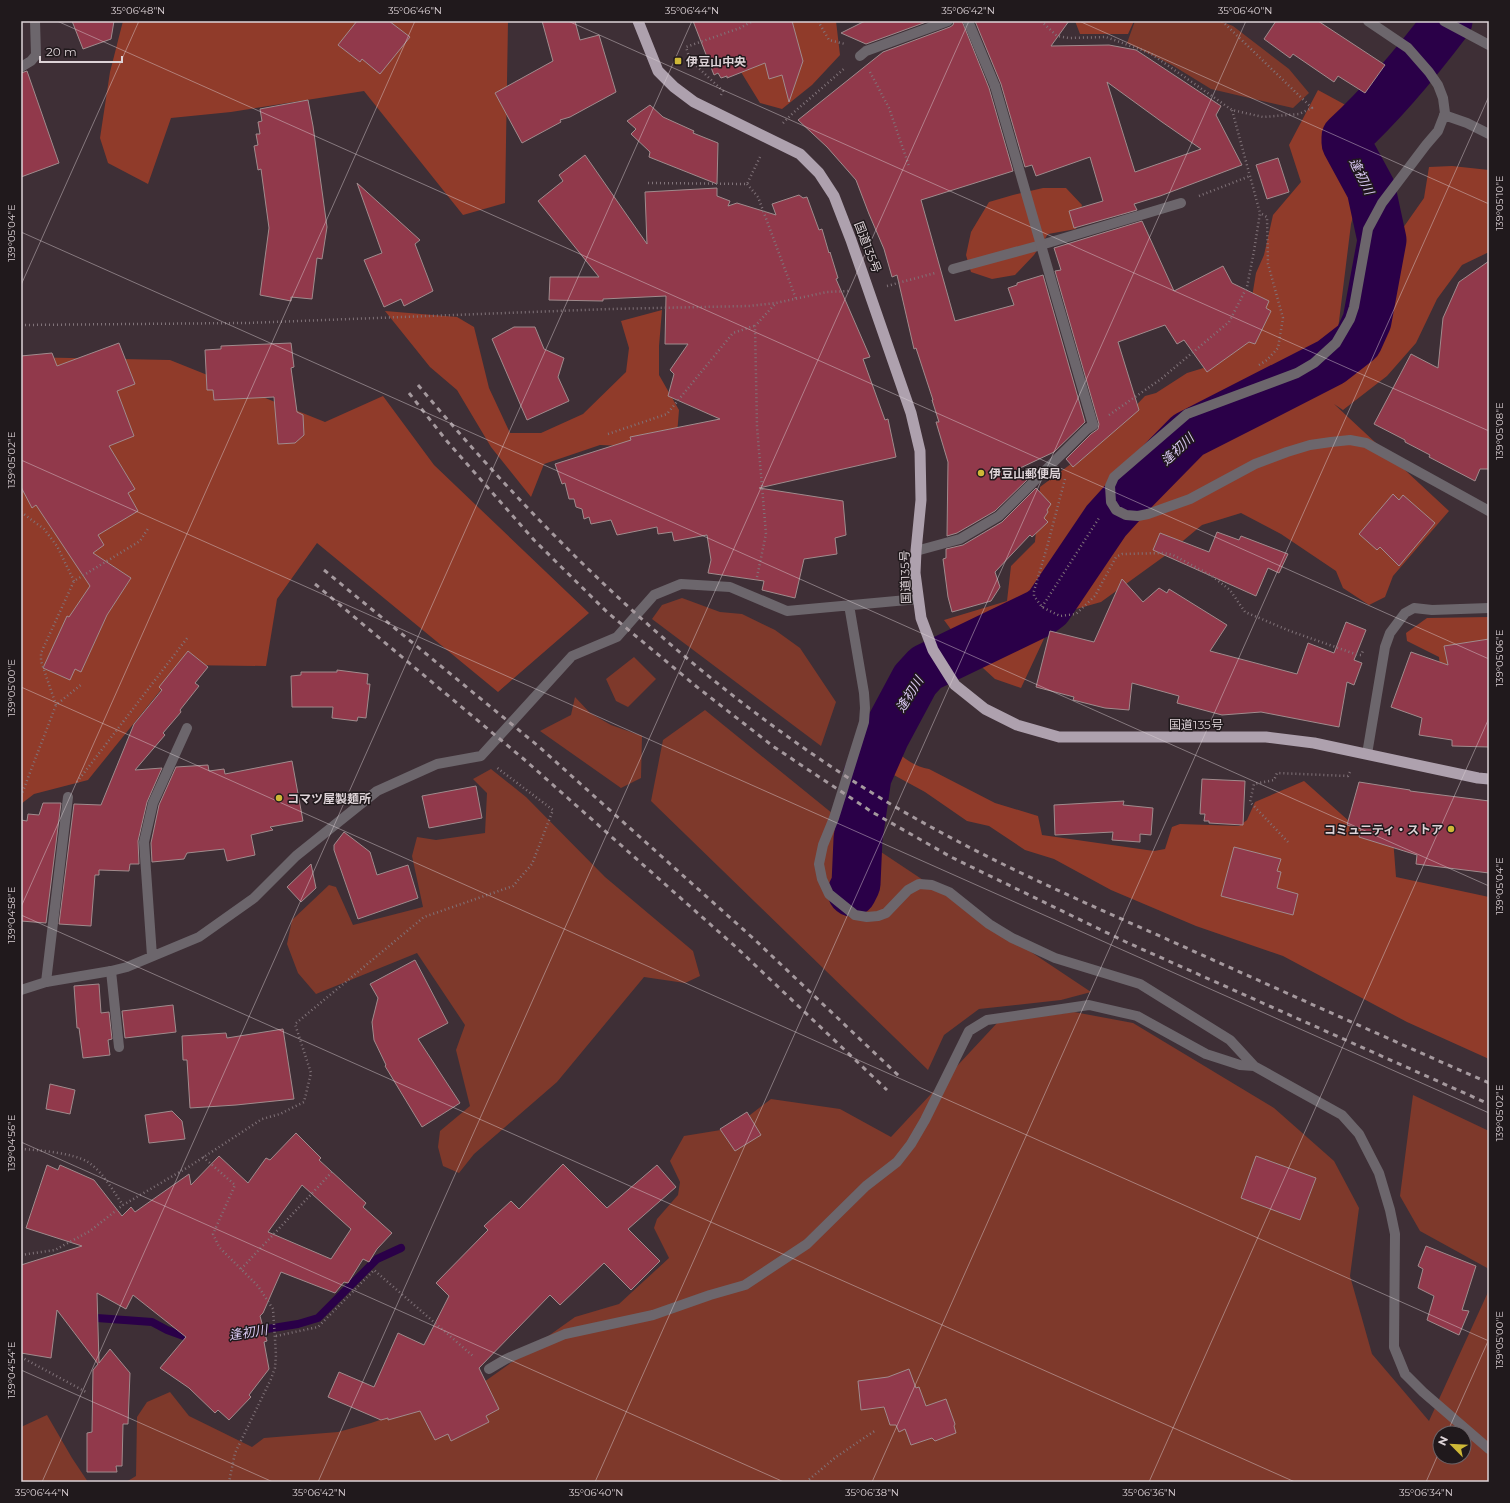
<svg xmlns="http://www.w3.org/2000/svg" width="1510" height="1503" viewBox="0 0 1510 1503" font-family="Montserrat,'Noto Sans JP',sans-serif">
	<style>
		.green { fill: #7e392b; fill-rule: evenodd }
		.forest { fill: #903b2a }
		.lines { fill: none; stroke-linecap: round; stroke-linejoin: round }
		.stream { stroke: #2a0048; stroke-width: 8 }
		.river { stroke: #2a0048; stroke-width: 49 }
		.building { fill: #91394b; stroke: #a08b8d; fill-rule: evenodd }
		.path { stroke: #807379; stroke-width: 2.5; stroke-dasharray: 1 3; stroke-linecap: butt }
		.service { stroke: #6c666c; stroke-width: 10 }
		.minor { stroke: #6c666c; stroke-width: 10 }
		.tertiary { stroke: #6c666c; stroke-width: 10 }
		.trunk { stroke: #aea1ae; stroke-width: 11 }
		.rail { stroke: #a5999e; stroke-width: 3; stroke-dasharray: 5 5; stroke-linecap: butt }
		.ticks { fill: none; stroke: #ddd3d7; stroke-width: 1; stroke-opacity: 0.45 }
		.poi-dot { fill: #ceb837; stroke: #20191c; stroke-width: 1.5 }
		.labels { text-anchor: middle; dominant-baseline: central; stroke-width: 3; stroke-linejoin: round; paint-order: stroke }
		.poi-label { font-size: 12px; font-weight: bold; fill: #ddd3d7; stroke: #20191c; text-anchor: start }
		.street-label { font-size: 12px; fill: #ddd3d7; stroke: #20191c }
		.water-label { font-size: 13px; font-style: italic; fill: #d7c6f0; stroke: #20191c }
		.neatline { fill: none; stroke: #ddd3d7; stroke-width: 1.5 }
		.ticks-label { font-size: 10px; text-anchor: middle; fill: #ddd3d7 }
	</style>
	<rect width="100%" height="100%" fill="#3e2f36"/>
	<!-- green -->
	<path class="green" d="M1135 21H1220L1233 26 1289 69 1309 93 1293 108 1211 89 1172 65 1127 43Z
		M682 598 720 612 742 614 775 630 800 648 836 702 821 746 652 619 662 605Z
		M634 657 656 679 628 707 616 701 606 679Z
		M575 697 590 713 611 725 642 736 641 778 621 788 540 731 571 715Z
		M705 710 875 848 1091 992 1061 1000 979 1009 944 1035 928 1070 651 801 663 740Z
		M491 769 526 797 605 877 693 951 700 976 685 983 644 977 557 1082 474 1154 459 1173 443 1166 438 1147 440 1131 470 1106 456 1050 465 1025 417 953 316 994 298 973 287 944 292 920 329 885 336 887 353 925 423 907 412 856 417 837 436 840 485 833 487 793 473 779Z
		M1074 1012 1133 1023 1274 1108 1334 1161 1359 1208 1350 1276 1372 1354 1429 1421 1489 1290V1482H126L136 1476 137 1417 147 1402 170 1392 189 1416 252 1447 264 1438 338 1432 371 1423 477 1387 575 1317 619 1304 669 1258 654 1228 657 1219 678 1195 680 1182 670 1161 684 1136 733 1128 771 1099 840 1109 891 1137 998 1022ZM1440 1433H1464V1457H1440Z
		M1413 1095 1489 1131V1269L1420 1231 1400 1196Z
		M47 1415 72 1458 88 1482H21V1427Z"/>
	<!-- forest -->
	<path class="forest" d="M123 21H508L505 203 463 215 364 91 231 112 171 118 148 184 108 163 100 138 110 72Z
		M768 21H836L840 55 812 85 782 109 760 103 741 72Z
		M1075 21H1134L1128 34H1080Z
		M1318 90 1353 109 1361 123 1370 153 1351 224 1331 386 1334 370 1370 275 1424 198 1429 167 1452 166 1489 170V252L1462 265 1437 299 1416 343 1387 376 1343 410 1334 404 1449 511 1393 576 1385 597 1369 605 1343 588 1336 571 1281 534 1241 513 1202 525 1166 555 1101 602 1055 615 1021 688 995 679 972 658 944 620 1007 601 1011 566 1035 542 1040 487 1103 440 1145 396 1156 393 1187 373 1210 366 1252 297 1256 273 1264 255 1273 215 1301 182 1289 145Z
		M1043 188H1066L1082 205 1076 229 1048 234 1034 255 1015 275 992 279 971 272 966 255 971 232 989 202 1013 195Z
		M662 310 659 346V375L679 410 677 435 645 447 600 445 544 464 531 497 491 447 457 390 430 367 385 311 457 317 474 327 489 388 510 433H541L583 414 626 372 629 348 621 321Z
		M21 357 170 360 325 422 383 396 434 465 589 613 498 692 317 543 277 599 266 666 181 665 88 780 34 794 21 804Z
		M1489 617V705L1442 688 1439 657 1407 641 1406 633 1427 618Z
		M892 746C901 757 915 767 929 769L995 803 1038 816 1042 835 1154 851 1165 849 1172 827 1180 824 1239 826 1247 820 1255 802 1304 781 1350 822 1393 838 1396 877 1489 897V1059L1407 1022 1283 956 1196 926 1111 890 1054 859 1025 850 989 826 967 821 925 792 881 768 882 751Z"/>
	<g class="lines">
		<!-- stream -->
		<path class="stream" d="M88 1313 97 1318 152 1322 167 1330 189 1338 195 1339
			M254 1331 298 1324 318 1318 377 1259 401 1248"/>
		<!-- river -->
		<path class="river" d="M852 892 856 884 858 839 867 777 885 736 915 680 926 668 1040 613 1048 607 1106 521 1135 489 1188 435 1331 362 1358 341 1367 321 1382 240 1371 189 1346 143V137C1384 102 1417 62 1448 21"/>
	</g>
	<!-- building -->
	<path class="building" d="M72 21H114L111 39 83 49Z
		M357 21H389L410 37 380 74 362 59 360 62 338 45Z
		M542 21H575L580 40 599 35 616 92 570 117 560 120 561 122 522 143 495 93 553 61Z
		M693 21H792L803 61 789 102 782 75 769 79 765 63 727 78V76L721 78 718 73 714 75Z
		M865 21H929L866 44 841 33Z
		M954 21H962L989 88 1013 171 921 200 955 321 1014 305 1008 288 1017 285V283L1043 275 1085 422 1054 452 1018 469 1028 479 995 511 957 533 947 536 948 462 936 422H939L932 400H933L916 348 914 349 897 275 892 277 884 249 869 214 856 180 827 147 798 120 883 52 950 27 953 25Z
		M975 21H1069L1051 46 1109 45 1136 50 1221 106 1216 115 1242 165 1160 196 1134 204 1137 210 1074 228 1069 211 1103 201 1090 157 1036 176 1032 165 1025 167 1001 84ZM1107 82 1162 122 1201 149 1135 172Z
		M1276 21H1318L1385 65 1365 93 1338 76 1334 82 1293 54 1290 58 1264 39Z
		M27 71 59 163 21 177V73Z
		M308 100 313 126 327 227 322 259 317 258 312 299 291 297V301L260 295 269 228 261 169 258 170 254 146 258 145 256 134H260L258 122 262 121 260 109Z
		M650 105 663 117 694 131 693 133 718 143 717 184 649 157 650 152 631 134 636 129 627 121Z
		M585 155 647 244 645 192 717 188V196L730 201 728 206 737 203 776 215 772 204 799 195 803 198 807 197 819 230 822 229 829 253 830 252 838 278 836 279 870 357 863 359 885 420 888 419 896 457 759 488 843 501 846 535 835 538 837 554 804 559 795 598 762 590 764 581 708 573 711 560 707 535 674 541 672 532 658 534 657 527 617 535 611 520 591 524 589 517 584 519 582 509 576 507 574 499H569L565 483 562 484 555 464 631 440 630 437 720 419 668 396 674 374 670 370 688 344H665L666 296 603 299V301L549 300 550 277H599L538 201 563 181 559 175Z
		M1278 158 1289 192 1267 199 1256 165Z
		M357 183 420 240 415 244 433 291 404 306 401 299 384 307 364 260 382 253Z
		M1142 221 1174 291 1223 266 1232 283 1269 301 1266 308 1271 311 1255 344 1249 342 1207 372 1184 340 1177 344 1165 325 1118 342 1139 410 1073 467 1066 459 1091 434 1098 429 1099 424 1055 271 1061 270 1054 248Z
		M1489 261V469H1480L1475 481 1429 457 1430 455 1405 442V440L1374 424 1411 354 1438 368 1443 318 1459 282Z
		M514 327H535L544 349 564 358 558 377 569 401 527 420 492 339Z
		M119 343 135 384 117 391 134 436 109 446 135 489 128 493 138 511 98 535 104 545 93 553 131 578 107 615 81 672 75 669 70 680 43 668 67 616 69 617 90 586 36 505 32 508 21 487V356L52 353 57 366Z
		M291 343 294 367 291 368 297 412 303 415 304 435 295 443 278 444 274 397 214 400 213 390H207L205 350 221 349V346Z
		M1036 488 1051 504 1047 510 1048 512 1044 518 1048 522 1032 537 1030 535 995 572 1000 587 991 601 952 612 948 597 943 559 946 558V549L963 545 1002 522Z
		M1393 494 1399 500 1403 495 1435 523 1399 566 1380 547 1377 550 1359 534Z
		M1217 532 1239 540 1241 536 1288 554 1279 573 1268 568 1256 596 1153 550 1160 533 1209 552Z
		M1122 579 1143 602 1159 588 1167 593 1169 589 1227 625 1210 651 1297 674 1308 643 1334 653 1346 622 1366 630 1354 660 1362 663 1354 685 1347 682 1339 727 1261 712 1222 715 1177 703 1179 696 1132 683 1129 710 1105 708 1073 700 1074 697 1036 687 1050 631 1094 642Z
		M1489 639V747L1452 746V740L1419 735 1422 718 1391 707 1411 652 1448 665 1444 646Z
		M188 651 208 667 195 683 199 686 180 710 181 712 163 733 165 735 135 770 162 768 147 802 138 841 139 864H130L129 871 99 870V875H95L91 926 59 924 74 804 101 805 134 724 162 690 159 687Z
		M337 670 368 674 367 684H370L366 718 358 717 357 721 332 718 333 707H292L291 676 301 675V672H337Z
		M292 761 303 821 270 827 273 830 251 835 255 855 227 861 224 849 187 853 184 859 152 862 151 843 159 805 176 767 208 765 209 771 224 769 225 774Z
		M1202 779 1245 781 1243 825 1209 823V821H1204L1205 814H1200Z
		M1359 782 1410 790V791L1489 801V873L1416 864 1417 855 1359 837 1361 829 1347 825Z
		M476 786 482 818 429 828 422 796Z
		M1124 801 1123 805 1153 808 1151 835 1140 834V842L1112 840 1113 832 1055 835 1054 805Z
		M43 803H61L46 923 21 921V820L27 821 28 814 39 815Z
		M344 832 370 852 377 875 408 865 418 898 358 919 334 850V845Z
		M1234 847 1281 859 1277 871 1281 872 1277 888 1298 894 1293 915 1221 896Z
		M311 864 316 888 301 902 287 887Z
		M415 960 448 1023 418 1039 460 1103 422 1127 385 1066 386 1065 374 1040 372 1022 378 998 370 984Z
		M99 984 101 1013 109 1012 112 1039 108 1040 110 1055 83 1058 79 1028H77L74 986Z
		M173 1005 176 1032 125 1038 122 1011Z
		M283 1029 294 1099 236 1105 190 1108 187 1060H183L182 1036 226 1033 227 1038Z
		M50 1084 75 1090 70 1114 46 1109Z
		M172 1111 182 1121 185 1139 149 1143 145 1115Z
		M747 1112 761 1135 735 1151 720 1129Z
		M296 1133 321 1158 319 1160 366 1203 363 1207 392 1233 377 1249 369 1262 363 1259 348 1283 344 1282 335 1293 281 1272 263 1313 260 1316 267 1341 264 1342 269 1369 249 1395 251 1397 229 1420 218 1410 215 1413 189 1388 160 1368 186 1337 133 1295 126 1309 97 1293 99 1363 110 1349 130 1373 128 1424H123L122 1466H116L117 1472H87V1433L92 1432 93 1370 98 1364 57 1310 51 1358 21 1353V1265L82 1246 26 1228 47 1165 58 1170 60 1165 94 1180 122 1216 131 1207 135 1212 189 1174 191 1185 219 1156 248 1183 266 1158 270 1160ZM302 1185 351 1229 331 1259 268 1232Z
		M1256 1156 1316 1178 1300 1220 1241 1198Z
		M563 1164 607 1208 657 1165 676 1187 628 1229 660 1261 631 1290 604 1263 560 1305 550 1295 479 1368 499 1409 486 1416 489 1422 451 1441 448 1434 435 1440 420 1411 388 1420V1418L381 1420 328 1397 339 1372 374 1387 398 1333 424 1345 449 1296 436 1283 488 1230 484 1226 511 1201 519 1209Z
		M1426 1246 1476 1266 1462 1310 1469 1311 1459 1335 1427 1320 1434 1296 1418 1288 1423 1269 1418 1266Z
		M909 1369 916 1388 919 1387 926 1406 946 1399 955 1424 954 1426 956 1433 935 1441 932 1438 911 1445 905 1429 899 1432 896 1425H890L884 1407 861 1410 858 1381 888 1377Z"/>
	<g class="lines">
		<!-- path -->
		<path class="path" d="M818 21 829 40 845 44
			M1041 21 1057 36 1069 38 1106 37 1150 53 1232 110 1263 117 1299 114 1312 108 1222 21
			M870 72 889 108 909 166
			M721 95 723 91 690 60 686 47 740 28 753 21
			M783 123 793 113 845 68
			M648 183 747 184 760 157
			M747 184 758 197 796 299
			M1199 196 1250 176
			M887 286 935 273
			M21 325 247 323 609 309 749 306 776 303 827 292 849 291
			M1259 365 1267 360 1278 348 1283 318 1268 264 1267 217 1260 213
			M1109 415 1161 379 1229 322 1247 287 1254 251 1260 213 1232 110
			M608 434 667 414 733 333 754 326
			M1065 479 1047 547 1034 591V596L1042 607 1060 616 1076 614 1095 596 1116 557 1122 554 1163 553 1173 555 1212 576 1230 590 1245 612 1290 631 1358 655H1361L1364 649
			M21 512 44 529 57 546 74 581
			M757 577 766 534 757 427 755 326 776 303
			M1042 607 1099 518
			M56 705 41 661V653L74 581 140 541 149 527
			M77 782 188 637
			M21 796 56 705 82 684
			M1288 842 1250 802 1254 784 1274 780 1277 773 1348 776 1351 770
			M21 1149C39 1150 73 1153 88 1162 103 1172 113 1191 123 1205
			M203 1157 235 1185 213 1234 219 1247 258 1286 273 1309 276 1355 275 1368 271 1379 235 1453 229 1482
			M21 1255 55 1250 90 1231 123 1205 190 1166 262 1119 280 1114 304 1102 311 1073 295 1024 424 917 513 886 532 864 553 810 496 767
			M241 1269 332 1172
			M276 1336 318 1327 374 1270 474 1357
			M21 1357 86 1392
			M806 1482 836 1457 876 1430"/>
		<!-- service -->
		<path class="service" d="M968 21 995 86
			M860 56 866 51 948 21
			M21 67 31 61 36 55 35 21
			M953 269 1041 245 1181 203
			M916 551 960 539 999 516 1087 429 1093 425
			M111 971 119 1047
			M46 982 68 797"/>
		<!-- minor -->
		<path class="minor" d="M1368 21 1408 48 1429 72 1438 85 1443 98 1445 113 1438 131 1426 145 1382 203 1368 229 1354 307 1350 319 1336 343 1314 363 1297 373 1187 414 1114 477 1110 486 1111 502 1116 510 1126 515 1138 516 1148 514 1190 499 1255 464 1287 452 1310 445 1331 442 1350 440 1366 443 1489 511
			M995 86 1093 425
			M1444 115 1467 123 1489 134
			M849 605 864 693 865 708 864 722 834 818 823 845 819 864 822 879 829 894 855 915 867 917 878 916 886 913 908 890 919 884 932 885 949 892 989 924 1012 938 1055 958 1140 984 1230 1040 1254 1066 1342 1115 1359 1134 1379 1173 1390 1210 1395 1234 1394 1347 1405 1374 1423 1392 1489 1449
			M1367 754 1385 647 1390 633 1405 613 1414 608 1432 610 1489 608
			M152 956 144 842 153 803 187 728
			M21 990 46 982 111 971 127 967 199 937 254 898 296 856 377 791 437 764 481 756 572 656 617 637 654 595 681 584 730 587 787 611 918 599
			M489 1369 506 1359 565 1334 653 1315 710 1295 745 1285 807 1244 866 1186 897 1162 911 1144 925 1120 969 1031 987 1020 1089 1005 1137 1016 1206 1054 1240 1065 1254 1066"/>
		<!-- tertiary -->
		<path class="tertiary" d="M1444 21 1489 45"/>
		<!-- trunk -->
		<path class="trunk" d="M638 21 658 71 674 87 694 102 800 154 819 173 834 196 851 240 911 413 920 451 921 500 916 551 915 573 921 618 933 650 955 685 985 709 1017 725 1059 737H1266L1314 743 1478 778 1489 779"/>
		<!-- rail -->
		<path class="rail" d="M418 385C552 545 704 691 882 799 972 853 1067 895 1162 937 1271 986 1380 1035 1489 1083
			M409 393 446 440 534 540 607 612 697 687 774 747 872 812 951 857 1126 942 1489 1104
			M324 570 537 745 754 939 899 1076
			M315 584 526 761 737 948 887 1090"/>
	</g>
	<!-- ticks -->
	<path class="ticks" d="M57 21 1489 659M568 21 1489 431M1079 21 1489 204M21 232 1489 886M21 285 139 21M21 460 1489 1113M21 687 1489 1341M21 907 415 21M21 915 1295 1482M21 1142 784 1482M21 1370 273 1482M1447 1433 1489 1339M42 1482 692 21M318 1482 969 21M595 1482 1246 21M872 1482 1489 96M1149 1482 1489 718M1426 1482 1440 1450"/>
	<!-- markers -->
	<g class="poi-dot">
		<rect x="674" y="57" width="8" height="8" rx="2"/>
		<circle cx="981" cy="473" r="4"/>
		<circle cx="279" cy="798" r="4"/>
		<circle cx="1451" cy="829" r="4"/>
	</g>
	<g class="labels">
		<!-- poi labels -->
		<g class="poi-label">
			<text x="686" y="61">伊豆山中央</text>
			<text x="989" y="473">伊豆山郵便局</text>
			<text x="287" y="798">コマツ屋製麺所</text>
			<text x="1443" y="829" text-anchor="end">コミュ二ティ・ストア</text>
		</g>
		<!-- street labels -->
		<g class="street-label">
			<text transform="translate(868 247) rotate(69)">国道135号</text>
			<text transform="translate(905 577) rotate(-92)">国道135号</text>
			<text x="1196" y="724">国道135号</text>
		</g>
		<!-- water labels -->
		<g class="water-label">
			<text transform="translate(1362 176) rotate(64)">逢初川</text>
			<text transform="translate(1177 449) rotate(-43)">逢初川</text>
			<text transform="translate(909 694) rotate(-58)">逢初川</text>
			<text transform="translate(248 1332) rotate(-9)">逢初川</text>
		</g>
	</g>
	<!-- border -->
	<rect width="1510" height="1503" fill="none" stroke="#20191c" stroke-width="44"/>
	<!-- north arrow -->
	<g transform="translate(1452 1445) rotate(294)"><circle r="19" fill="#20191c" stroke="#6c6367"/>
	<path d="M0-3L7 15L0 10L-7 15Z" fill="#ceb837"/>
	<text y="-6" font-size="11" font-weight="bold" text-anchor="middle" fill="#ddd3d7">N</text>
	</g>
	<!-- scale -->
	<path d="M40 56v6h82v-6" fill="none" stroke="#ddd3d7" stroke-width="2"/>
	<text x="46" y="56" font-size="12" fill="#ddd3d7" stroke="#20191c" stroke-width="3" paint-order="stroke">20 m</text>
	<rect x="22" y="22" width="1466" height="1459" class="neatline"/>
	<g class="ticks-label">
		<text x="138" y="14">35°06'48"N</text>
		<text x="415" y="14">35°06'46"N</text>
		<text x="692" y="14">35°06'44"N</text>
		<text x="968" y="14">35°06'42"N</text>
		<text x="1245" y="14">35°06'40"N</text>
		<text transform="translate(1499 203) rotate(-90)" y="4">139°05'10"E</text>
		<text transform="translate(11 233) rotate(-90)" y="4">139°05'04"E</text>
		<text transform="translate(1499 431) rotate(-90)" y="4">139°05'08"E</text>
		<text transform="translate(11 460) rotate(-90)" y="4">139°05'02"E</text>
		<text transform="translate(1499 658) rotate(-90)" y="4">139°05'06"E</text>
		<text transform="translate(11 688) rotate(-90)" y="4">139°05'00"E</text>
		<text transform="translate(1499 886) rotate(-90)" y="4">139°05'04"E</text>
		<text transform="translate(11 915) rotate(-90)" y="4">139°04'58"E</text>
		<text transform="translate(1499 1113) rotate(-90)" y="4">139°05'02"E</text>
		<text transform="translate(11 1143) rotate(-90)" y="4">139°04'56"E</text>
		<text transform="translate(1499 1340) rotate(-90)" y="4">139°05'00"E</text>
		<text transform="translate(11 1370) rotate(-90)" y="4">139°04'54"E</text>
		<text x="42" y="1496">35°06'44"N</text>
		<text x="319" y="1496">35°06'42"N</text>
		<text x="596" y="1496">35°06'40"N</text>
		<text x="872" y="1496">35°06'38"N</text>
		<text x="1149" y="1496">35°06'36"N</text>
		<text x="1426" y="1496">35°06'34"N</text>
	</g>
</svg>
